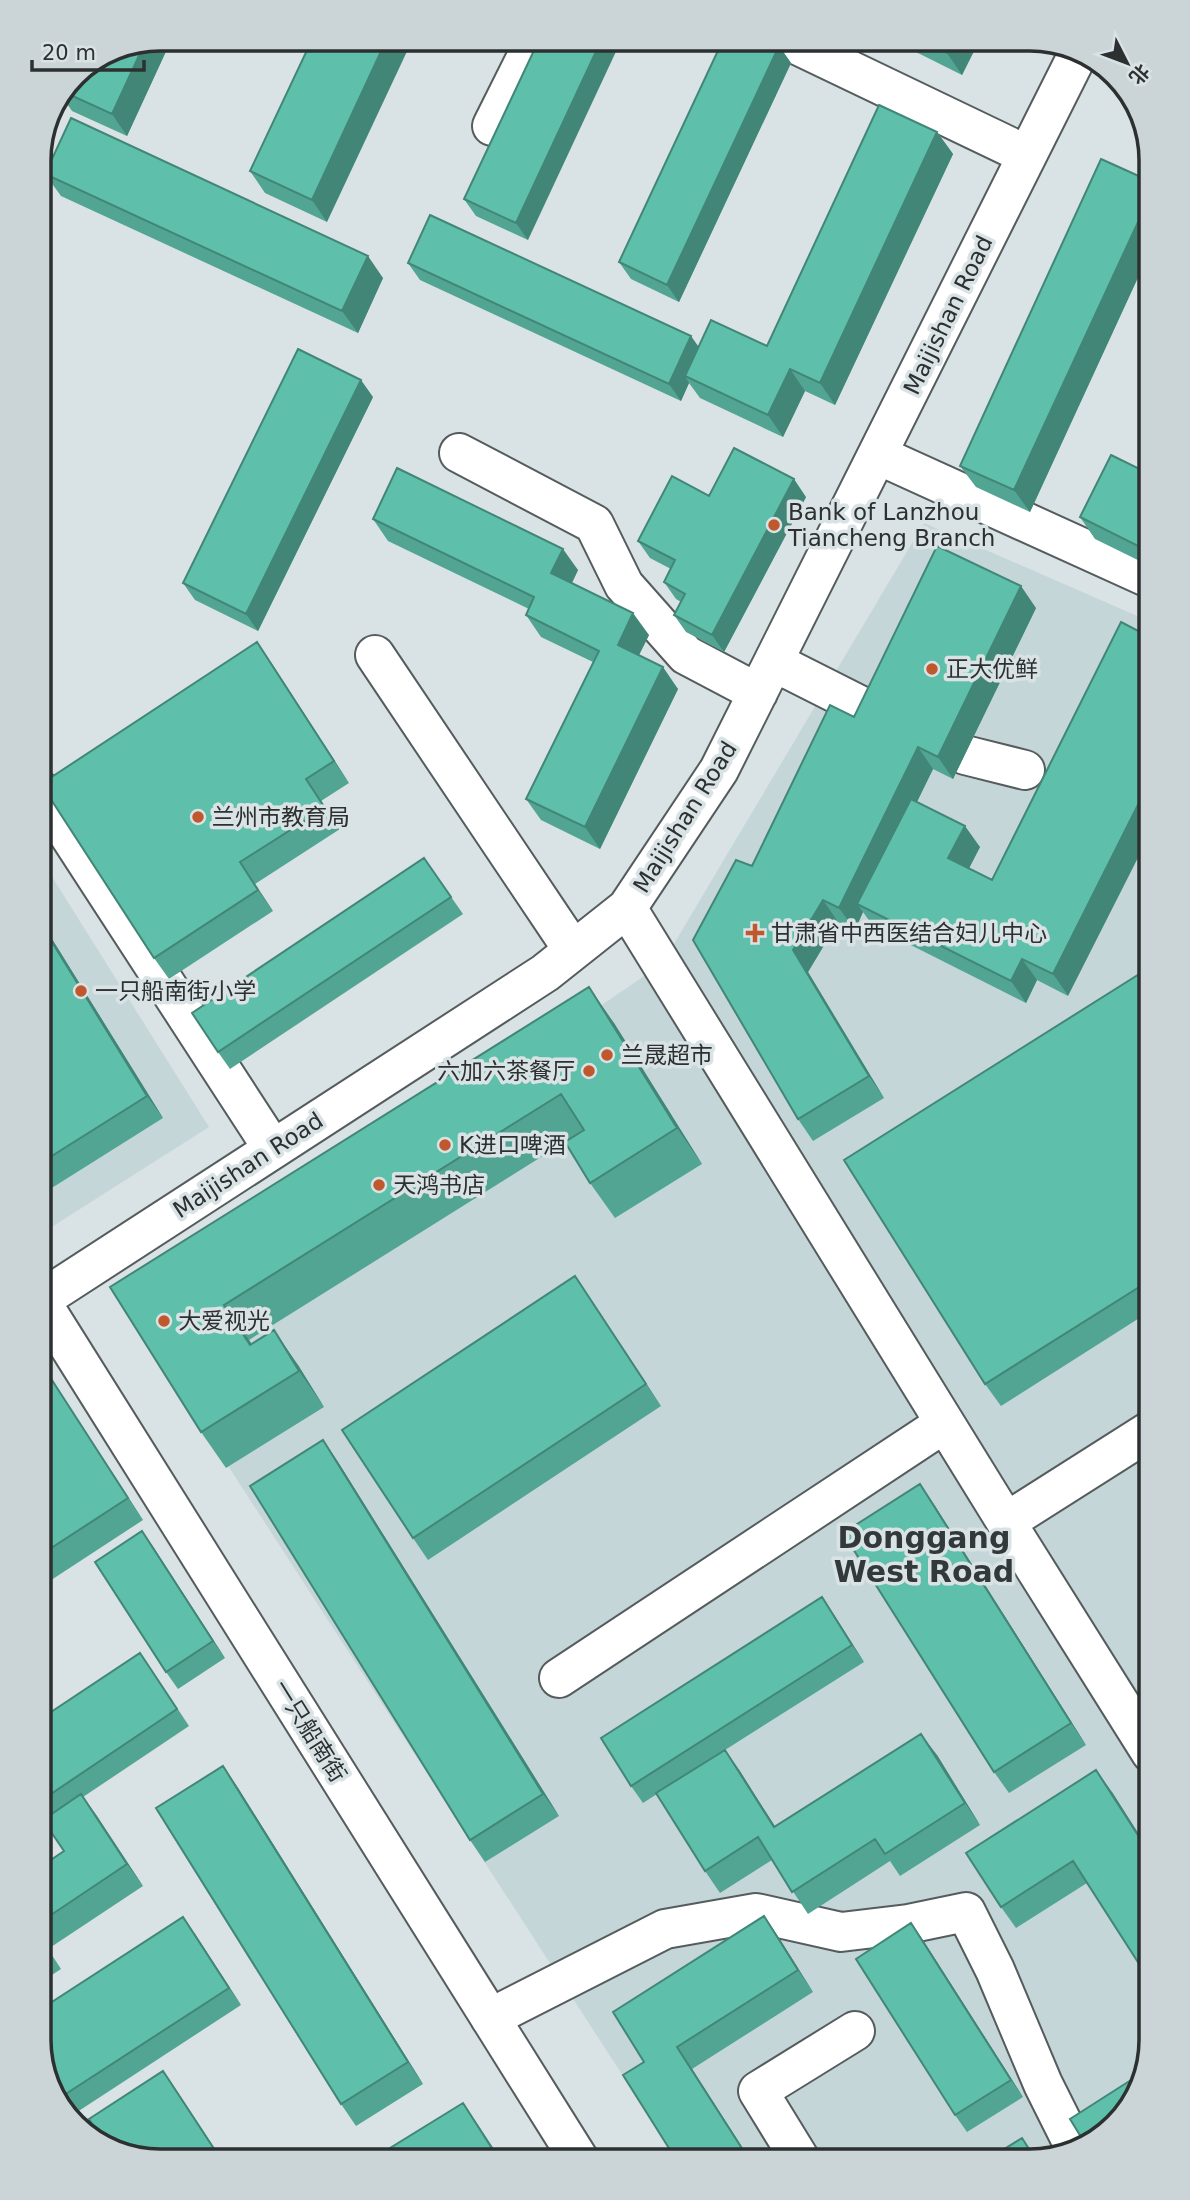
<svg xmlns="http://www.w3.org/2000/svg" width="1190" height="2200" viewBox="0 0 1190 2200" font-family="'DejaVu Sans','Noto Sans SC',sans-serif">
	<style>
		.built { fill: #c5d6d9 }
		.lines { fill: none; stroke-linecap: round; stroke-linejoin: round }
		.minor-casing { stroke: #555c5e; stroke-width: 42 }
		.minor { stroke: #fff; stroke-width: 38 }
		.wall { fill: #51a592 }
		.shaded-wall { fill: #428677 }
		.building { fill: #5ec0aa; stroke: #428677; stroke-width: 2 }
		.poi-dot { fill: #bf592d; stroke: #d9e2e4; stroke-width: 2.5 }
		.labels { text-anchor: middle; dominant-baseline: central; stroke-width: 7; stroke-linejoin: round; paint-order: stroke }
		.street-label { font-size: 23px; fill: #2c3030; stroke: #d9e2e4 }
		.poi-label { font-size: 23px; fill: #2c3030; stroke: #d9e2e4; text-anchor: start }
		.district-label { font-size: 30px; font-weight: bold; fill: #32393a; stroke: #d9e2e4 }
		.rim { fill: none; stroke: #2c3030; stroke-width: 3.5 }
	</style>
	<rect width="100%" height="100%" fill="#d9e2e4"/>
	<!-- built -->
	<path class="built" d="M924 523 1151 622V2041L1131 2107 1077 2152 1030 2161H678L135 1322 662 964Z
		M39 856 209 1127 39 1235Z"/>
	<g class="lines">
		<defs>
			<path id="minor" d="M789 41 1027 155
				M492 126 533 44
				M459 453 594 524 624 585 686 655 758 693
				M878 455 1151 579
				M375 655 573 950
				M774 662 881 716
				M965 755 1025 770
				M39 789 273 1149
				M627 908 1006 1522 1151 1753
				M40 1300 580 2161
				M39 1301 545 973 627 908 719 770 1078 54
				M1006 1522 1151 1430
				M559 1678 945 1423
				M490 2018 665 1929 756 1913 841 1932 908 1924 966 1912 995 1970 1043 2084 1077 2152
				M801 2161 758 2091 855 2031"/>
		</defs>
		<!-- minor casing -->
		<use href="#minor" class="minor-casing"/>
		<!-- minor -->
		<use href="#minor" class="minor"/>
	</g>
	<!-- wall -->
	<path class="wall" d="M980 39 962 75 892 40Z
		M537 44 528 240 476 216 464 199Z
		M309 46 327 222 265 193 250 171Z
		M779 46 791 63 679 302 631 279 619 262Z
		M168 47 127 136 72 111 63 98 74 74 114 48Z
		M937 132 953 154 835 405 805 391 783 437 700 398 689 383 681 401 420 280 408 263 698 347 767 346Z
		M45 174 383 278 358 333 61 196Z
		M1152 182V247L1030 512 976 487 960 466Z
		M373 397 258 631 195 600 183 583Z
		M1152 475V567L1095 539 1080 517Z
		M709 496 806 497 724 652 686 632 674 615 681 602 676 599 664 582 671 569 650 558 638 541Z
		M373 519 578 570 572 583 649 635 639 655 678 689 600 849 541 820 526 799 593 662 541 637 526 615 529 609 388 541Z
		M1036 608 953 779 933 769 917 802 980 847 969 868 992 880 1068 996 1037 980 1026 1003 873 926 863 912 855 930 838 922 808 972 884 1098 813 1141 798 1119 752 866 854 717Z
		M272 664 349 783 321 801 340 829 255 884 273 911 169 979 154 958Z
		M424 858 463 914 230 1069 218 1052Z
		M39 918 163 1118 39 1196V1032L44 1029Z
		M1152 966V1310L1001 1406 985 1384Z
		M614 1023 702 1164 615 1218 590 1183 565 1142 249 1340 252 1344 298 1365 324 1407 226 1468 201 1432 110 1287Z
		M590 1298 661 1406 428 1560 413 1538Z
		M39 1360 143 1520 39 1588Z
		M323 1440 338 1462 559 1816 485 1862 470 1840Z
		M920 1484 935 1506 1086 1745 1009 1793 994 1772Z
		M142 1531 225 1658 178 1689 166 1672Z
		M834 1615 864 1662 725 1750 775 1826 937 1755 980 1825 900 1876 890 1861 808 1914 772 1860 720 1893 705 1871 657 1794 643 1803 631 1786Z
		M152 1670 189 1726 83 1797 143 1886 48 1949 61 1969 38 1984 39 1868 64 1851 45 1823 39 1827V1720Z
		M223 1766 238 1788 423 2084 356 2126 341 2104Z
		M1112 1792 1152 1855V1984L1087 1883 1016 1928 1001 1907Z
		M764 1916 779 1938 813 1992 692 2069 751 2161H677L644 2062Z
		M195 1934 241 2005 71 2116 48 2087Z
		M923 1940 1023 2097 967 2132 955 2115Z"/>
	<!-- shaded-wall -->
	<path class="shaded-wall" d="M980 39 962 75 947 53 954 40Z
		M600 43H620L528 240 516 223Z
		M384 45H410L327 222 312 200Z
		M779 46 791 63 679 302 667 285Z
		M143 47H168L127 136 112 114Z
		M937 132 953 154 835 405 820 383Z
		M1152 192V247L1030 512 1014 490Z
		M368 256 383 278 358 333 342 311Z
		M691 336 703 353 685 376 689 383 681 401 669 384Z
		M790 369 805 391 783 437 768 415Z
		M361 380 373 397 258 631 246 614Z
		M794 479 806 497 724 652 712 635Z
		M563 549 578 570 566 595 551 573Z
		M1021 586 1036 608 953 779 938 757Z
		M633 613 649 635 633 667 618 645Z
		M257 642 272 664 349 783 334 761Z
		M663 667 678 689 600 849 585 827Z
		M918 747 933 769 865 908 857 904 863 912 855 930 839 908Z
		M1152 777V830L1068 996 1053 974Z
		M965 826 980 847 963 880 948 858Z
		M240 862 255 884 273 911 258 890Z
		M823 900 838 922 808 972 884 1098 869 1076 793 950Z
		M39 918 163 1118 147 1096 39 921Z
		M1022 959 1037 980 1026 1003 1011 981Z
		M589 987 614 1023 702 1164 677 1128Z
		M575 1276 590 1298 661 1406 646 1384Z
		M224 1305 249 1340 274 1381 250 1345Z
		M274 1330 298 1365 324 1407 299 1371Z
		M39 1360 48 1374 143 1520 128 1498Z
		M323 1440 338 1462 559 1816 543 1794Z
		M920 1484 935 1506 1086 1745 1071 1723Z
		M142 1531 154 1548 225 1658 213 1641Z
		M822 1597 834 1615 864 1662 852 1645Z
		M921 1734 937 1755 980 1825 965 1803Z
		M725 1750 740 1771 789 1849 774 1827Z
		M223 1766 238 1788 423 2084 408 2062Z
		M1096 1770 1112 1792 1152 1855V1857Z
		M81 1794 97 1816 143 1886 127 1864Z
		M764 1916 779 1938 813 1992 798 1970Z
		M183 1917 195 1934 241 2005 229 1988Z
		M911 1923 923 1940 1023 2097 1011 2080Z
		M677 2047 692 2069 751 2161H750Z
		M163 2071 175 2088 223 2161H222Z
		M463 2103 478 2125 502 2161H500Z"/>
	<!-- building -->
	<path class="building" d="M921 40H954L947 53Z
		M770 41 779 46 667 285 619 262 722 42Z
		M600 43 516 223 464 199 537 44Z
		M384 45 312 200 250 171 309 46Z
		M143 47 112 114 66 93 74 74 114 48Z
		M879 105 937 132 820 383 790 369 768 415 685 376 711 320 767 346Z
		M71 118 368 256 342 311 45 174Z
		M1101 159 1152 182V192L1014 490 960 466Z
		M430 215 691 336 669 384 408 263Z
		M298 349 361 380 246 614 183 583Z
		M734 448 794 479 712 635 674 615 685 594 664 582 675 560 638 541 672 476 709 496Z
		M1111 455 1152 475V553L1080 517Z
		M397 468 563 549 551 573 633 613 618 645 663 667 585 827 526 799 599 651 526 615 534 597 373 519Z
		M937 546 1021 586 938 757 918 747 839 908 823 900 793 950 869 1076 798 1119 693 940 736 860 752 866 830 705 854 717Z
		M1121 622 1152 638V777L1053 974 1022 959 1011 981 857 904 911 799 965 826 948 858 992 880Z
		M257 642 334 761 306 779 325 808 240 862 258 890 154 958 41 784Z
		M424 858 451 897 218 1052 192 1013Z
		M39 921 147 1096 39 1164V1032L44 1029 39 1020Z
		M1152 966V1279L985 1384 844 1160Z
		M589 987 677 1128 590 1183 565 1142 584 1130 561 1094 224 1305 250 1345 274 1330 299 1371 201 1432 110 1287Z
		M575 1276 646 1384 413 1538 342 1430Z
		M39 1360 128 1498 39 1556Z
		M323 1440 543 1794 470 1840 250 1486Z
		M920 1484 1071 1723 994 1772 843 1533Z
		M142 1531 213 1641 166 1672 95 1562Z
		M822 1597 852 1645 631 1786 601 1738Z
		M140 1653 177 1709 39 1802V1720Z
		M921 1734 965 1803 885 1854 875 1839 792 1892 758 1837 705 1871 656 1793 725 1750 774 1827Z
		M223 1766 408 2062 341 2104 156 1808Z
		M1096 1770 1152 1857V1984L1073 1861 1001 1907 966 1853Z
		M81 1794 127 1864 39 1923V1868L64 1851 43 1820Z
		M764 1916 798 1970 677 2047 750 2161H677L623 2075 644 2062 613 2012Z
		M183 1917 229 1988 58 2099 48 2087 38 2040V2011Z
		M911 1923 1011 2080 955 2115 856 1959Z
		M39 1936 46 1947 39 1952Z
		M163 2071 222 2161H152L106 2146 89 2119Z
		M1142 2073 1131 2107 1086 2145 1070 2119Z
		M463 2103 500 2161H369Z
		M1022 2138 1036 2160 1030 2161H985Z"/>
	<!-- markers -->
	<g class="poi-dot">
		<circle cx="774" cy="525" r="7"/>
		<circle cx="932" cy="669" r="7"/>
		<circle cx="198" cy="817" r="7"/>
		<path d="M751.5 922.5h7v7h7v7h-7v7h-7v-7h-7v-7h7z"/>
		<circle cx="81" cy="991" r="7"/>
		<circle cx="607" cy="1055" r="7"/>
		<circle cx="589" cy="1071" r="7"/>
		<circle cx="445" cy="1145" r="7"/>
		<circle cx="379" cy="1185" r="7"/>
		<circle cx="164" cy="1321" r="7"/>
	</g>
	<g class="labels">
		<!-- street labels -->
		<g class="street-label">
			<text transform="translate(948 315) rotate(-64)">Maijishan Road</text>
			<text transform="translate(685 817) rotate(-58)">Maijishan Road</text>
			<text transform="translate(248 1165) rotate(-33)">Maijishan Road</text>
			<text transform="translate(310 1731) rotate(58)">一只船南街</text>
		</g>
		<!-- poi labels -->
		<g class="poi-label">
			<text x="788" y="512">Bank of Lanzhou<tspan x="788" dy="26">Tiancheng Branch</tspan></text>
			<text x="946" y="669">正大优鲜</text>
			<text x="212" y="817">兰州市教育局</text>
			<text x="771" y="933">甘肃省中西医结合妇儿中心</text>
			<text x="95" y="991">一只船南街小学</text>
			<text x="621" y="1055">兰晟超市</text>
			<text x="575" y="1071" text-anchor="end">六加六茶餐厅</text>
			<text x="459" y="1145">K进口啤酒</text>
			<text x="393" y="1185">天鸿书店</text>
			<text x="178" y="1321">大爱视光</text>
		</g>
		<!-- district labels -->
		<g class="district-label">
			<text x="924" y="1537">Donggang<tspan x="924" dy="34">West Road</tspan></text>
		</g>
	</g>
	<!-- crop -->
	<path d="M0 0H1190V2200H0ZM160 51H1030A109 109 0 0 1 1139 160V2040A109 109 0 0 1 1030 2149H160A109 109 0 0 1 51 2040V160A109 109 0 0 1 160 51Z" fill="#cbd4d6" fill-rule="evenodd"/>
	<path class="rim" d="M160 51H1030A109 109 0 0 1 1139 160V2040A109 109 0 0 1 1030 2149H160A109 109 0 0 1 51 2040V160A109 109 0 0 1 160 51Z"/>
	<!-- north arrow -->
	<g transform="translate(1127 63) rotate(132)" stroke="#d9e2e4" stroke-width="5" paint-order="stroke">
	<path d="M0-5L12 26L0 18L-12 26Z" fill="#2c3030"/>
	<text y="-10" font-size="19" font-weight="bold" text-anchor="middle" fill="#2c3030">北</text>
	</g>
	<!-- scale -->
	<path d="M32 60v10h112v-10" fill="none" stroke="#2c3030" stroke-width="3.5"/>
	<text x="42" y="60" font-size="21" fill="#2c3030" stroke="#d9e2e4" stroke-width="5" paint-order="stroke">20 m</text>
</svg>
